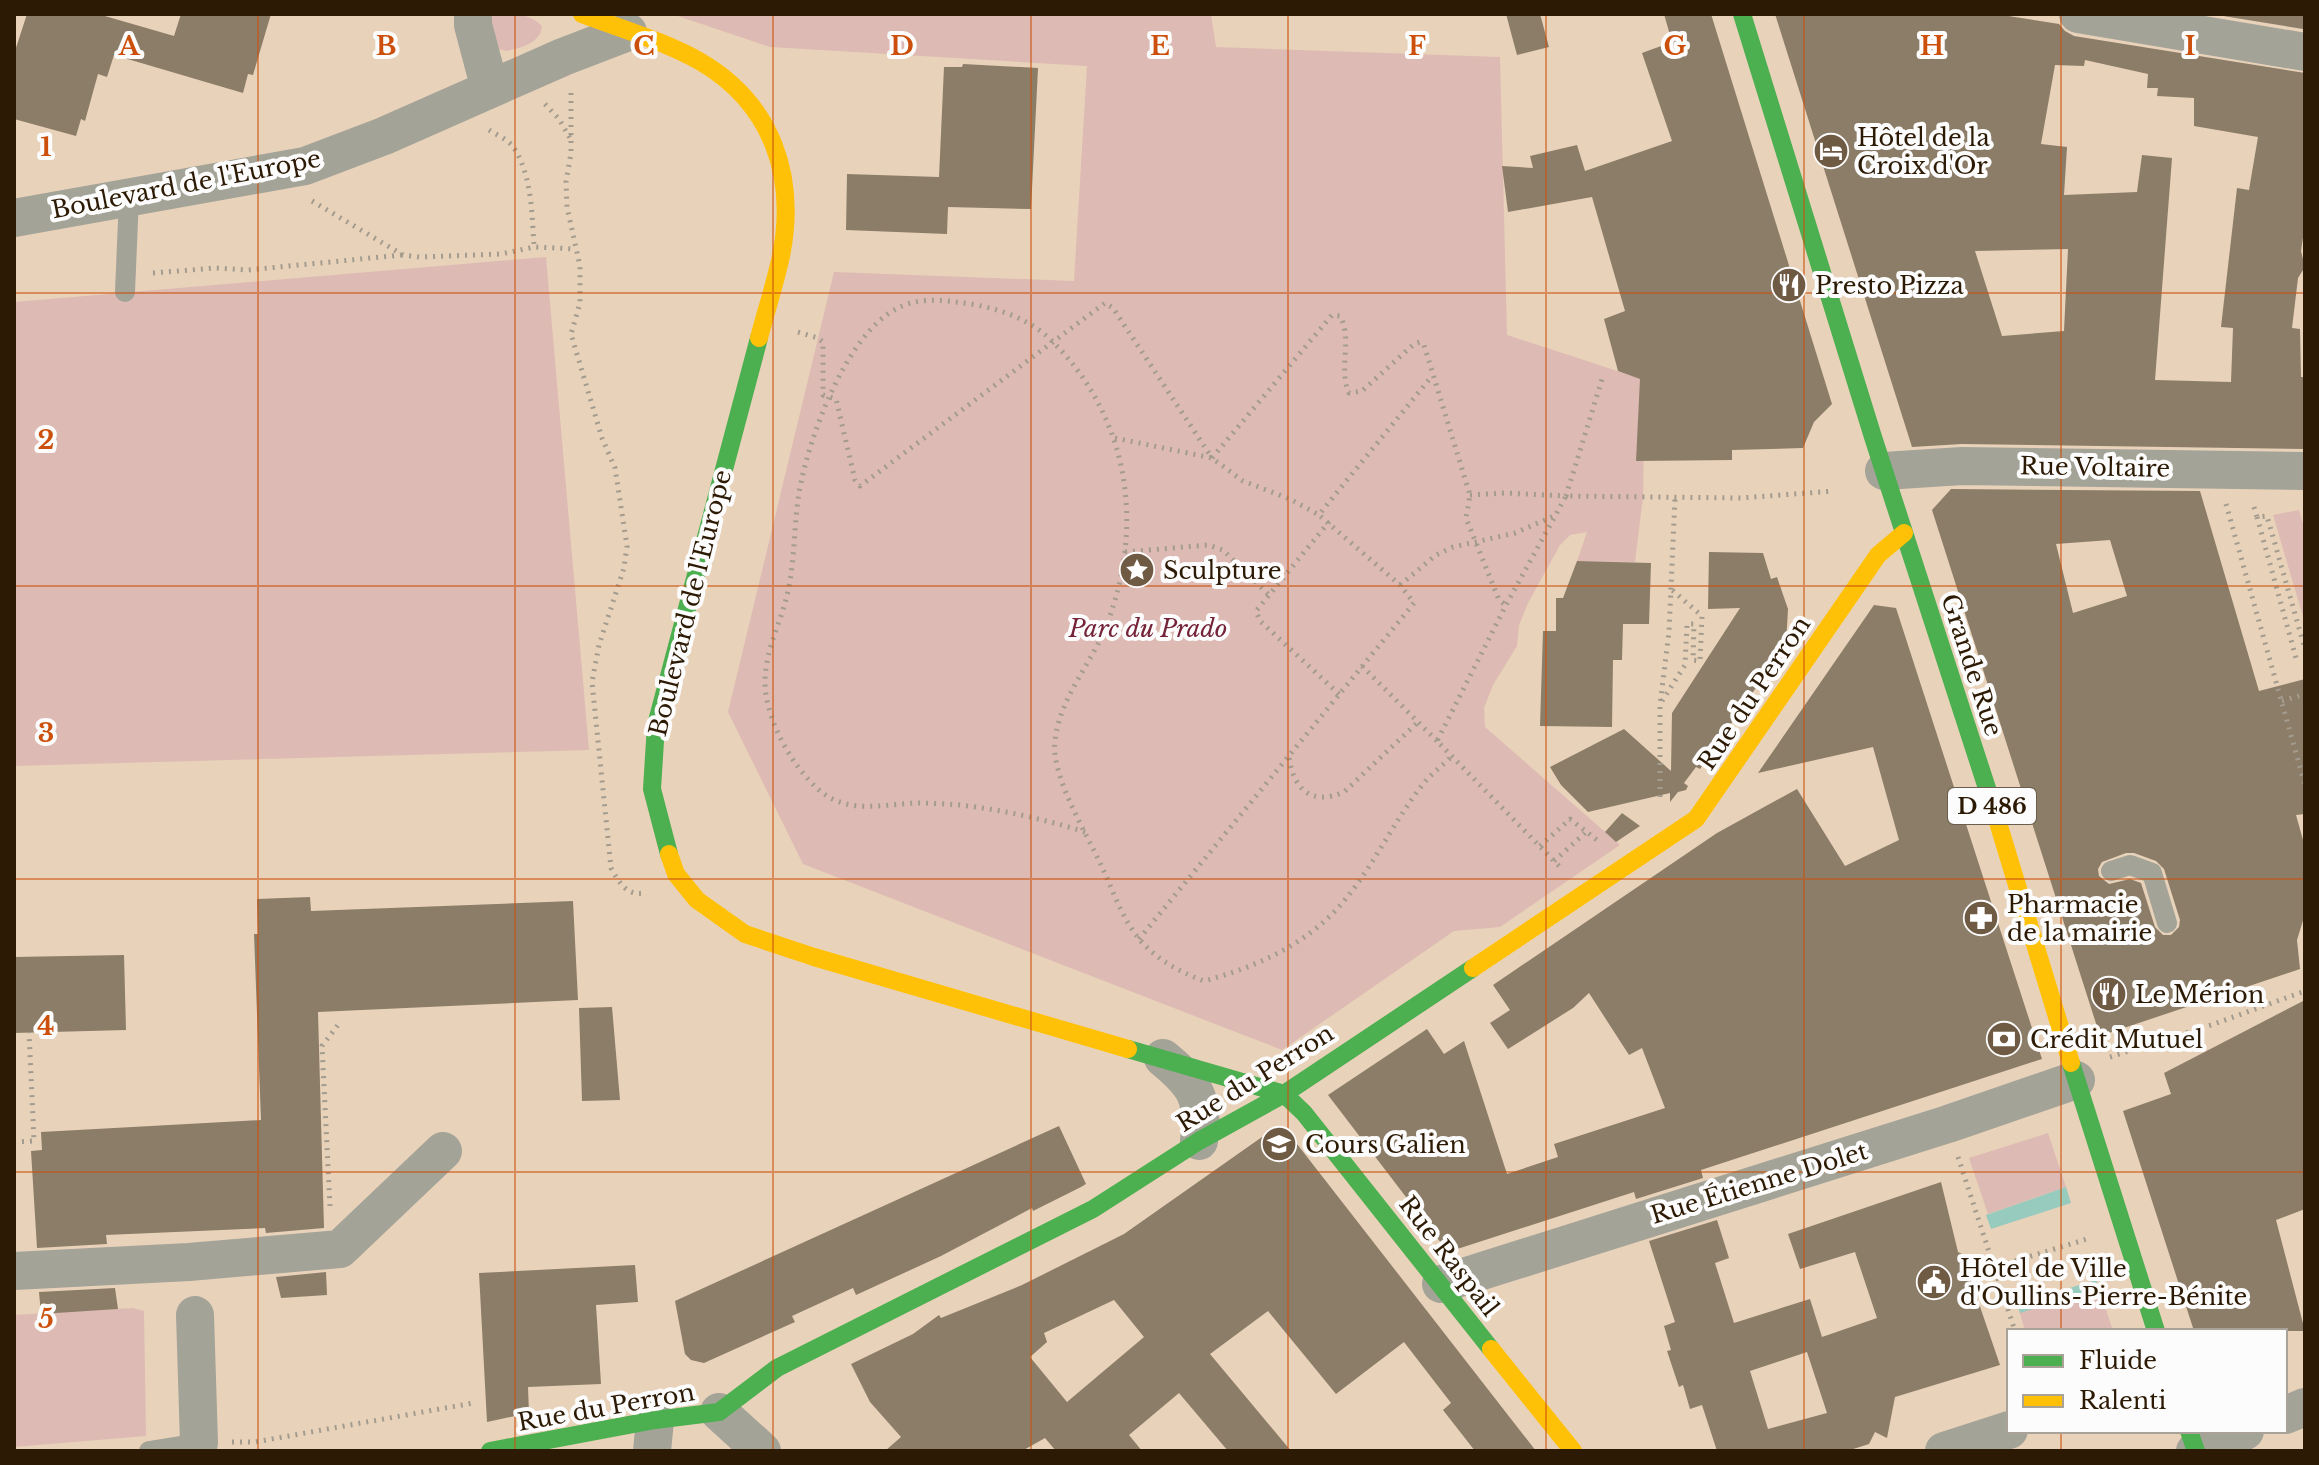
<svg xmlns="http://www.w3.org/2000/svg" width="2319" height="1465" viewBox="0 0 2319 1465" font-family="'Libre Baskerville',serif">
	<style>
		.green { fill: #ddbab3 }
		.water { fill: #96cbbe }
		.building { fill: #8c7d68; fill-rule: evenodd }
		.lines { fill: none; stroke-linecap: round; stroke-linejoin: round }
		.path { stroke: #a39c8e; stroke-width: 5; stroke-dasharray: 2 6; stroke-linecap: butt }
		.lane { stroke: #a3a398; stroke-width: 20 }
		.street { stroke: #a3a398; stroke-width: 38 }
		.fast { stroke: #4caf50; stroke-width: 18 }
		.slow { stroke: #ffc107; stroke-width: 18 }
		.grid { fill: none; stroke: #cc500b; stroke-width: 2; stroke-opacity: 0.55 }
		.labels { text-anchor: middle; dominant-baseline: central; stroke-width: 8; stroke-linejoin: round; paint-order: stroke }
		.shield { fill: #fcfcfc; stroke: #6b5e4e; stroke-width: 2 }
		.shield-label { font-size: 22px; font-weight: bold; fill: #2d1a04 }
		.poi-label { font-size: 24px; fill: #2d1a04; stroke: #fcfcfc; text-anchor: start }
		.street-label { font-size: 24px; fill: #2d1a04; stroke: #fcfcfc }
		.park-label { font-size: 24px; font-style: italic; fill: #742339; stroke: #fcfcfc }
		.grid-label { font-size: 26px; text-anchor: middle; font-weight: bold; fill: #cc500b; stroke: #fcfcfc; stroke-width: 8; stroke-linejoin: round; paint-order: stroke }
	</style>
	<rect width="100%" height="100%" fill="#e9d2ba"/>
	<!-- green -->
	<path class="green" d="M493 14C511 14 529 12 542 26 541 43 521 48 506 51L499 49C494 38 489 24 493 14Z
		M672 14H1211L1216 47 1500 57 1507 335 1645 380 1643 497 1635 562 1577 561 1587 532 1570 535 1560 545 1528 603 1519 625 1517 646 1493 685 1484 708 1485 727 1620 845 1500 927 1454 931 1282 1050 803 864 728 712 834 272 1074 281 1087 66 770 47Z
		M546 257 589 750 14 766V302Z
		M2299 510 2305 531V623L2273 515Z
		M2048 1133 2066 1187 1988 1214 1969 1158Z
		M2099 1288 2113 1331H2025L2019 1310Z
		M133 1308 144 1311 146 1436 14 1447V1315Z"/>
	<!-- water -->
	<path class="water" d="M2066 1187 2071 1203 1991 1229 1986 1215Z
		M2096 1280 2099 1288 2020 1313 2017 1304Z"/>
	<!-- building -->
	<path class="building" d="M27 14H98L174 36 181 14H271L253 75 248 74 243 93 114 55 107 77 98 74 85 121 81 119 76 136 14 119V54Z
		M1506 14H1540L1549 47 1517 55Z
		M1664 14H1711L1832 404 1814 422 1803 448 1732 450V460L1636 461 1640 379 1618 371 1604 319 1625 311 1592 197 1508 212 1502 166 1533 168 1530 156 1577 145 1585 171 1672 141 1642 53 1672 42Z
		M1775 14H1996L2059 24 2065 31 2074 36 2305 73V224L2301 251 2305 267 2298 278 2292 328 2300 329 2301 377H2305V449L1962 444 1912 447ZM2085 60 2148 74 2147 88H2158L2157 96 2194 98V126L2258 137 2249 190 2237 188 2221 327 2233 328 2231 382 2155 380 2172 158 2142 155 2137 192 2064 195 2067 147 2041 144 2055 65 2084 66ZM2068 249 2064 331 2002 336 1975 251Z
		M2211 14H2305V22L2303 29Z
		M963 64 1038 68 1031 209 948 207 947 234 846 230 847 174 939 177 944 67H962Z
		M1951 489 2200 491 2259 691 2305 679V814L2296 815 2305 847V914L2297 940 2300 969 2100 1036 1932 510ZM2110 540 2127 596 2073 613 2056 544ZM2126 853H2134L2156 861 2164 869 2180 920 2179 927 2171 935H2163L2155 927 2141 883 2130 879 2109 884 2099 876 2098 869 2102 862Z
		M1709 552 1763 553 1771 579 1777 577 1788 609 1786 644 1700 769 1696 767 1684 783 1688 786 1686 790 1678 792 1670 802V793L1588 812 1561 785 1550 767 1624 729 1671 771 1672 713 1740 608 1708 609Z
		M1577 561 1651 563 1649 624H1623L1622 660H1613L1612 727 1540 726 1543 631H1556V598H1563Z
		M1874 605 1896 608 2042 1059 1701 1170 1703 1178 1636 1199 1634 1192 1448 1252 1328 1095 1427 1029 1444 1054 1464 1041 1507 1174 1558 1157 1554 1144 1665 1108 1642 1048 1629 1055 1589 993 1573 1008 1508 1049 1490 1023 1510 1010 1493 985 1717 833 1797 789 1845 866 1899 840 1873 747 1758 773Z
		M1622 813 1640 826 1616 842 1605 832Z
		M310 897 311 911 573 901 578 1000 318 1012 324 1228 266 1233 265 1228 106 1235 107 1244 37 1248 31 1151 42 1150 41 1132 261 1120 254 934H258L257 899Z
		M124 955 126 1030 14 1033V957Z
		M2305 1000V1209L2276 1220 2305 1331H2194L2123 1111 2171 1094 2164 1073Z
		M612 1007 620 1100 582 1101 579 1008Z
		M1059 1126 1086 1184 1081 1187 1033 1211 1032 1208 941 1256 856 1295 853 1288 792 1316 795 1322 704 1363 691 1360 685 1354 675 1301Z
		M1262 1137 1297 1144 1536 1451H1475L1443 1410 1451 1403 1404 1342 1336 1394 1268 1311 1210 1354 1291 1451H1228L1179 1393 1129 1435 1142 1451H1056L1045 1438 1022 1451H885L901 1437 870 1402 851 1364 913 1334 939 1315 941 1318 1022 1285 1124 1234ZM1114 1300 1144 1337 1067 1402 1030 1357 1047 1342 1044 1333Z
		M1941 1182 1958 1252 1962 1254 2000 1365 1895 1397 1887 1438 1875 1432 1869 1444 1847 1451H1717L1702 1405 1690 1409 1683 1385 1679 1387 1667 1351 1671 1350 1664 1326 1675 1322 1649 1241 1717 1220 1729 1258 1715 1263 1734 1323 1810 1299 1822 1337 1877 1318 1855 1252 1800 1269 1788 1234ZM1807 1352 1827 1413 1768 1429 1750 1371Z
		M635 1265 638 1302 596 1305 601 1384 528 1387 529 1413 487 1422 479 1273Z
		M326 1272 327 1295 281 1298 276 1277Z
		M115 1288 118 1309 41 1314 39 1292Z"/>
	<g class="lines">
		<!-- path -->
		<path class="path" d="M571 93V153L566 182 567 207 580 266V303L571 334 602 438 615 468 627 546 624 568 599 645 592 682 611 868C619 882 626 896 644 893
			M545 104 559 119 570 138
			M489 130C497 135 509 140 514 148 532 176 532 215 534 247
			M312 201 403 255 420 257 501 254 534 247 576 249
			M153 273 215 268 248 270 402 255
			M798 332 818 338 823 342V395L836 399 855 480 860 486 1105 303 1113 308 1212 458 1332 315 1340 316C1353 339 1338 370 1349 393L1362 391 1414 344 1420 342 1424 345 1470 495 1466 518 1499 600 1506 605
			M1115 438 1212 458 1243 481 1290 499 1319 515
			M1470 495 1505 493 1566 496 1603 376
			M2226 504 2305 785
			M2254 507 2257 517 2267 516 2305 649
			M2257 517 2296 658
			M1125 552 1208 545 1223 550 1270 596
			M1400 585 1436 555 1453 547 1515 533 1554 516
			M1362 666 1437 741
			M1339 694 1260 621 1256 611 1328 523 1319 515 1325 507 1432 376
			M1662 701 1685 665 1687 624H1694L1693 660 1700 661 1702 616 1671 589
			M2282 701 2302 695
			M1289 758C1294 790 1312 806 1344 792L1418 722
			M1660 797V705L1669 632 1675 498
			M1085 832C1044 819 1003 810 960 805 946 804 931 803 917 803 883 804 848 815 819 790 792 766 767 722 765 685 764 650 783 620 789 586 795 556 794 524 799 493 808 439 846 335 896 309 914 299 935 299 955 302 987 305 1024 315 1049 338 1130 416 1146 527 1105 629 1091 663 1065 692 1057 729 1055 736 1054 747 1055 754 1059 789 1086 833 1101 865 1113 890 1122 919 1140 940 1157 960 1180 972 1204 981 1249 969 1294 950 1328 918 1368 880 1390 825 1424 783 1432 773 1442 766 1451 757
			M1540 846 1570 819 1597 840
			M1554 861 1585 833
			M1559 866 1437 741 1506 605 1566 496 1741 498 1834 491
			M1139 939 1414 603 1400 585 1328 523
			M2110 1057 2214 1024 2305 991
			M14 1142 34 1141 29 1032
			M1958 1157 2015 1331
			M330 1206 322 1046 341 1021
			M1969 1275 2087 1239
			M232 1442H255L473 1403"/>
		<!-- lane -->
		<path class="lane" d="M125 292 129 197
			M2111 871 2130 865 2152 873 2167 923
			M149 1451 199 1443"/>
		<!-- street -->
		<path class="street" d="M473 14V25L490 89
			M2078 14 2305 52
			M14 218 305 166 384 136 563 57 628 32
			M1884 471 1962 466 2305 471
			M1163 1058C1196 1085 1204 1098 1199 1141
			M14 1271 189 1262 340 1249 443 1151
			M1441 1284 1948 1124 2076 1080
			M195 1315 199 1443
			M719 1412 762 1451
			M2285 1415 2305 1407
			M652 1451 655 1420
			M1944 1451 2009 1430
			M2195 1451 2245 1431"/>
		<!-- fast -->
		<path class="fast" d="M1742 14 1873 437 1996 816
			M669 854 652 789 656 725 759 338
			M1128 1049 1284 1094 1304 1113 1491 1349
			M2071 1063 2156 1331
			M2189 1431 2196 1451
			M490 1451 655 1420 719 1412 777 1368 1093 1209 1199 1141 1284 1094 1473 968"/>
		<!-- slow -->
		<path class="slow" d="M582 14C622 29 664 41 701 62 772 104 797 176 781 256 775 284 766 311 759 338
			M1996 816 2071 1063
			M669 854 676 874 697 900 745 934 814 957 1128 1049
			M1473 968 1696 819 1878 555 1904 533
			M1491 1349 1573 1451"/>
	</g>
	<!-- grid -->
	<path class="grid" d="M258 14V1451M515 14V1451M773 14V1451M1031 14V1451M1288 14V1451M1546 14V1451M1804 14V1451M2061 14V1331M14 293H2305M14 586H2305M14 879H2305M14 1172H2305M2061 1431V1451"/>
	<!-- icons -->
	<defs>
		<symbol id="hotel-disc" viewBox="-11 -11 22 22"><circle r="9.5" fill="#6f5a44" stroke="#fcfcfc"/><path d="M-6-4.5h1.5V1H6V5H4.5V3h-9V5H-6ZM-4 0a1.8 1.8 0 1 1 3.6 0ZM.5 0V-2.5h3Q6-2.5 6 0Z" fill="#fff"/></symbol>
		<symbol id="restaurant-disc" viewBox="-11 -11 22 22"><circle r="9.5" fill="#6f5a44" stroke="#fcfcfc"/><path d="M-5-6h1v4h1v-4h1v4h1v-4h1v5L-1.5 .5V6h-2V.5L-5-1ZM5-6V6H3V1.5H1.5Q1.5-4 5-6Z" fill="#fff"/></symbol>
		<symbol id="sight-disc" viewBox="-11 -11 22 22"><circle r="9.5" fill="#6f5a44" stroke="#fcfcfc"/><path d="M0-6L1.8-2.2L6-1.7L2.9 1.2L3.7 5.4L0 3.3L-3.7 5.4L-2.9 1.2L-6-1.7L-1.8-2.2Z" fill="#fff"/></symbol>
		<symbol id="pharmacy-disc" viewBox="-11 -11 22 22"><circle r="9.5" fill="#6f5a44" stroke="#fcfcfc"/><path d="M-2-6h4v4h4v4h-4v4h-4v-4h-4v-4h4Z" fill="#fff"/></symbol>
		<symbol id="bank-disc" viewBox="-11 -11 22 22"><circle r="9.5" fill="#6f5a44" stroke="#fcfcfc"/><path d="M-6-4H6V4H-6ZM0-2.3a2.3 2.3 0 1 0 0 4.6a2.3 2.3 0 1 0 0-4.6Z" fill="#fff"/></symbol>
		<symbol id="university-disc" viewBox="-11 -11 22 22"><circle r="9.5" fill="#6f5a44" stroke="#fcfcfc"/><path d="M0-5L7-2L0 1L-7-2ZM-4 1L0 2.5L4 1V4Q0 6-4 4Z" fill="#fff"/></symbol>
		<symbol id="civic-disc" viewBox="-11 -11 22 22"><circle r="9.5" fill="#6f5a44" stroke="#fcfcfc"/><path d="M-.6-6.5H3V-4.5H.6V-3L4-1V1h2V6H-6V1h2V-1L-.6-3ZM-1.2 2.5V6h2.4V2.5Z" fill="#fff"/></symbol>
	</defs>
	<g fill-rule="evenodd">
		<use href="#hotel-disc" x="1811" y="131" width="40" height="40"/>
		<use href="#restaurant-disc" x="1769" y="265" width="40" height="40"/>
		<use href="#sight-disc" x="1117" y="550" width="40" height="40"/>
		<use href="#pharmacy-disc" x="1961" y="898" width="40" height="40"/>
		<use href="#restaurant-disc" x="2089" y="974" width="40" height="40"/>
		<use href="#bank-disc" x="1984" y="1019" width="40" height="40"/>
		<use href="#university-disc" x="1259" y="1124" width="40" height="40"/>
		<use href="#civic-disc" x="1914" y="1262" width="40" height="40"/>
	</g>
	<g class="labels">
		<!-- shield labels -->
		<rect class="shield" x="1948" y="788" width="88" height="36" rx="6"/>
		<g class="shield-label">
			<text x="1992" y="806">D 486</text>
		</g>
		<!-- poi labels -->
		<g class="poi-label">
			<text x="1857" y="137">Hôtel de la<tspan x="1857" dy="28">Croix d'Or</tspan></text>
			<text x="1815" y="285">Presto Pizza</text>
			<text x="1163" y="570">Sculpture</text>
			<text x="2007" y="904">Pharmacie<tspan x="2007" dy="28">de la mairie</tspan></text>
			<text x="2135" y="994">Le Mérion</text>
			<text x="2030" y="1039">Crédit Mutuel</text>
			<text x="1305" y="1144">Cours Galien</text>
			<text x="1960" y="1268">Hôtel de Ville<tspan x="1960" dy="28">d'Oullins-Pierre-Bénite</tspan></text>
		</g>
		<!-- street labels -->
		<g class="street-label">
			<text transform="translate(186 184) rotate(-11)">Boulevard de l'Europe</text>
			<text transform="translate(2095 467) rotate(1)">Rue Voltaire</text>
			<text transform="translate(690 603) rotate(-76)">Boulevard de l'Europe</text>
			<text transform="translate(1972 665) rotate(72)">Grande Rue</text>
			<text transform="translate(1754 693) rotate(-56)">Rue du Perron</text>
			<text transform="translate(1255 1078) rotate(-32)">Rue du Perron</text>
			<text transform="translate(1759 1183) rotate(-17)">Rue Étienne Dolet</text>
			<text transform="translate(1449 1256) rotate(52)">Rue Raspail</text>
			<text transform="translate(606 1407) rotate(-10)">Rue du Perron</text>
		</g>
		<!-- park labels -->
		<g class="park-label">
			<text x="1148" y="628">Parc du Prado</text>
		</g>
	</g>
	<g class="grid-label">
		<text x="129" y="55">A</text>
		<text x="386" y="55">B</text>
		<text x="644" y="55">C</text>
		<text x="902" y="55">D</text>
		<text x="1160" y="55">E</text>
		<text x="1417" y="55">F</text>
		<text x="1675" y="55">G</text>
		<text x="1932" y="55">H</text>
		<text x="2190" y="55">I</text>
		<text x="46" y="156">1</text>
		<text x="46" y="449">2</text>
		<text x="46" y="742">3</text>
		<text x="46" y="1035">4</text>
		<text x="46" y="1328">5</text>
	</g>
	<!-- border -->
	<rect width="2319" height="1465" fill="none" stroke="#2d1a04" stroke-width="32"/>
	<!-- legend -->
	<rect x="2007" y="1329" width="280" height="104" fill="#fcfcfc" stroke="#a9a299" stroke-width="2"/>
	<rect x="2023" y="1355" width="40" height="12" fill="#4caf50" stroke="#a9a299" stroke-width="2"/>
	<text x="2079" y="1369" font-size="24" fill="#2d1a04">Fluide</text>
	<rect x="2023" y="1395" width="40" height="12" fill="#ffc107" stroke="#a9a299" stroke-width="2"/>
	<text x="2079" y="1409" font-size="24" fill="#2d1a04">Ralenti</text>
</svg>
